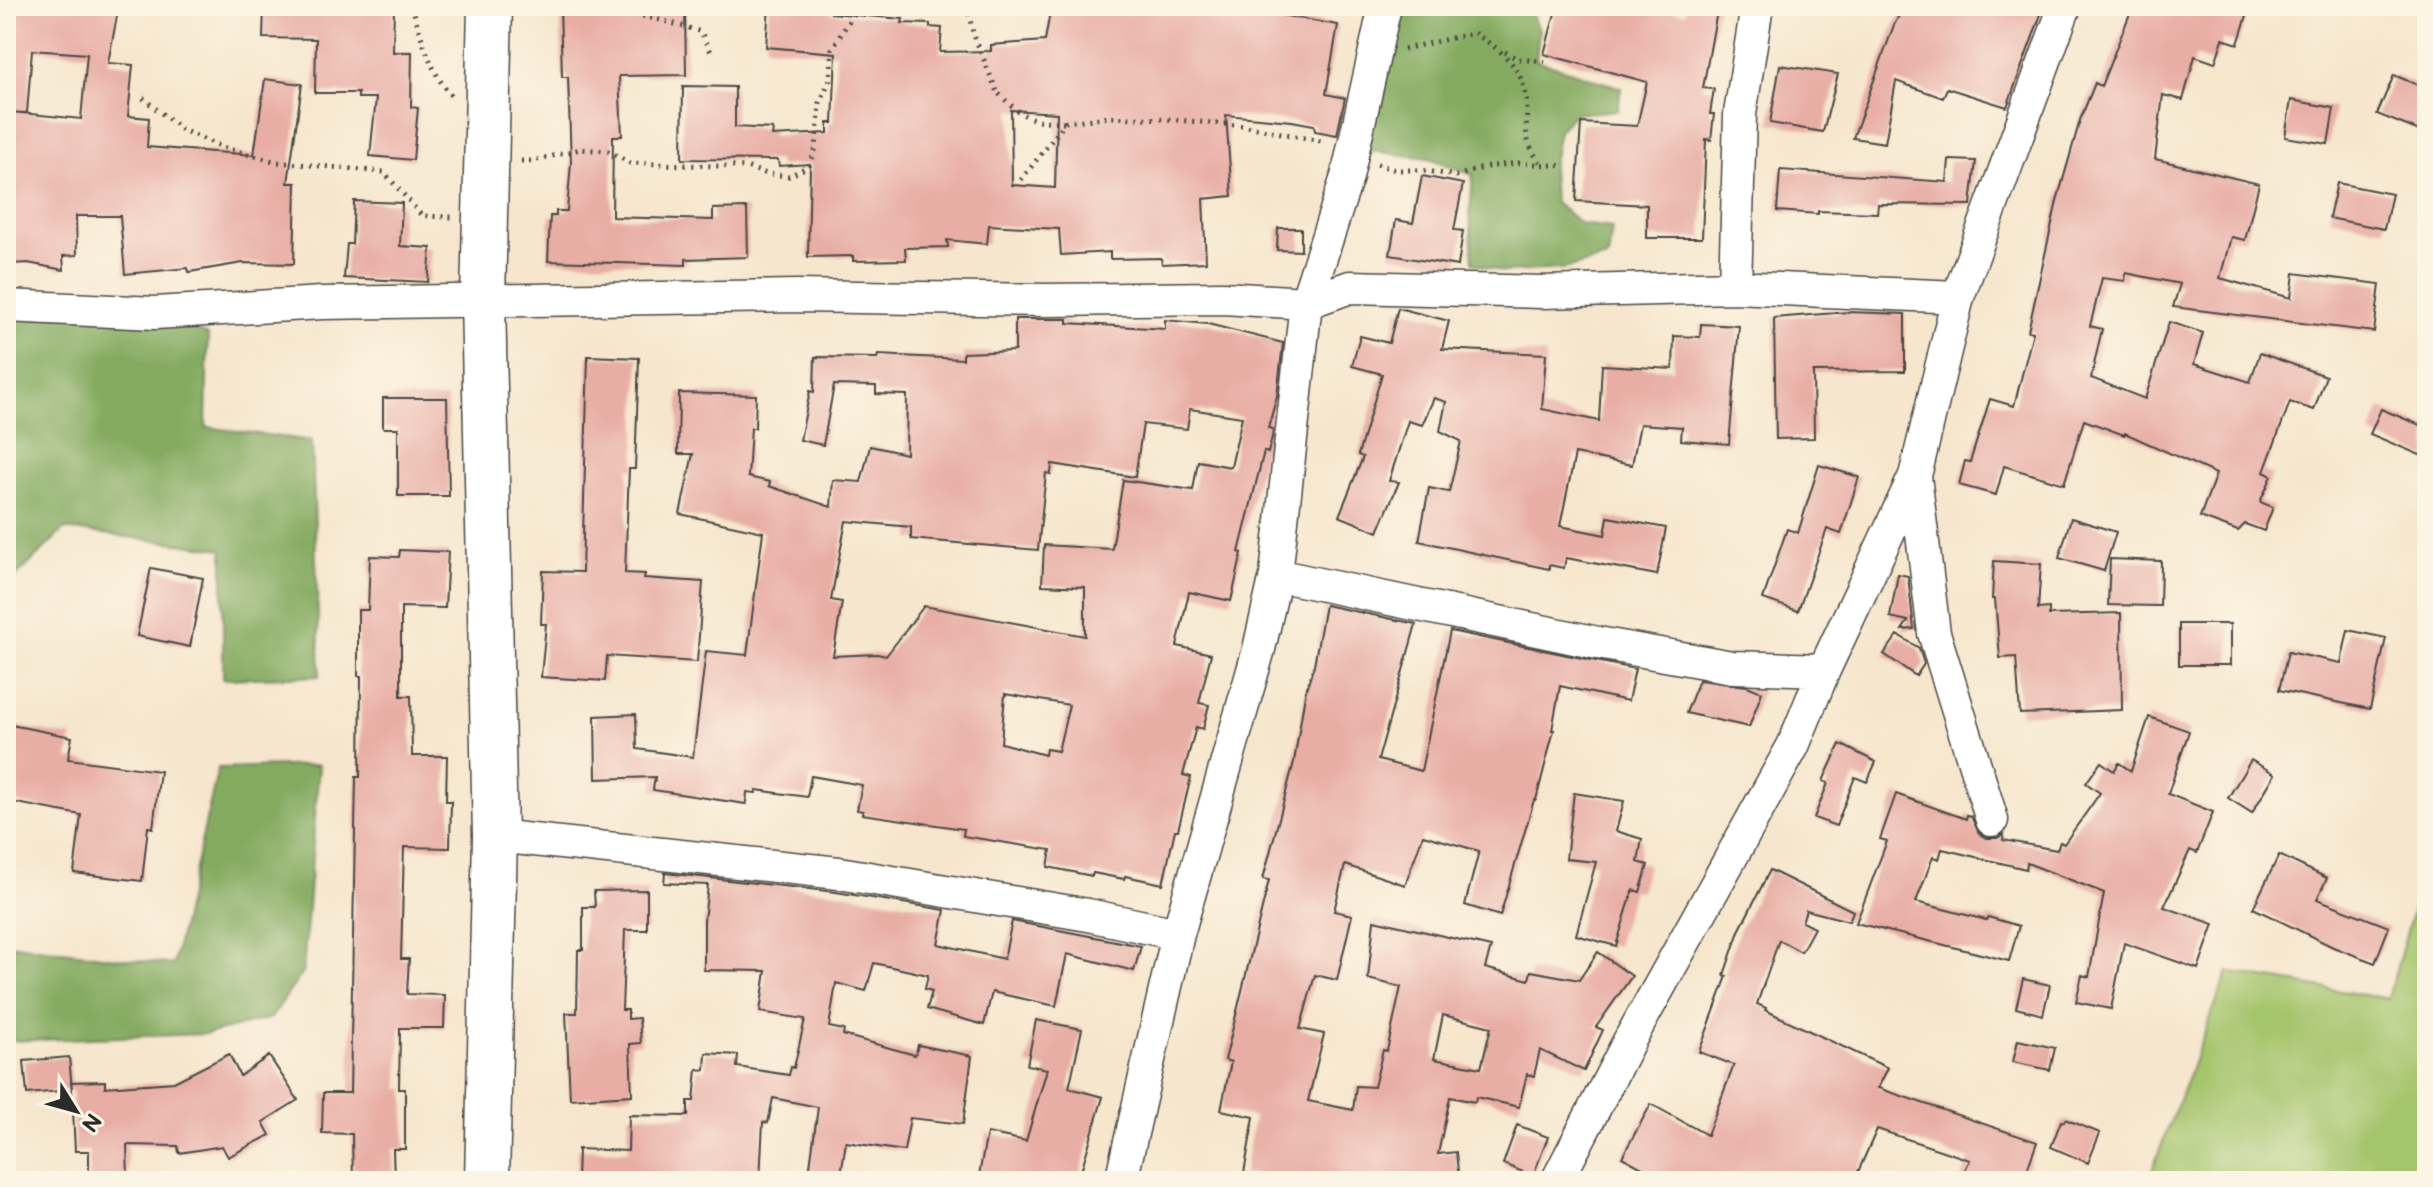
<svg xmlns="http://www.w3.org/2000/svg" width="2433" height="1187" viewBox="0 0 2433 1187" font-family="'Balsamiq Sans',sans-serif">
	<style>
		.green { fill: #a5c56d; stroke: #68784c; stroke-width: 2 }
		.forest { fill: #84aa60; stroke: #586a46; stroke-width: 2 }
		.building { fill: #e8aea6; fill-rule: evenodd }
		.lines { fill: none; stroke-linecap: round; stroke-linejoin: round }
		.street-casing { stroke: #494743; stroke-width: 35 }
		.primary-casing { stroke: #494743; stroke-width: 47 }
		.path { stroke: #494743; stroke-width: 5; stroke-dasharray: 2 6; stroke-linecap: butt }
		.street { stroke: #fff; stroke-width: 32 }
		.primary { stroke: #fff; stroke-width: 44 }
	</style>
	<rect width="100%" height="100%" fill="#fcf5e5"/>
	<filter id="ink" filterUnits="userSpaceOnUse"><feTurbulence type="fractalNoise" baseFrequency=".0125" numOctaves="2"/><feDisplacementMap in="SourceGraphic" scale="16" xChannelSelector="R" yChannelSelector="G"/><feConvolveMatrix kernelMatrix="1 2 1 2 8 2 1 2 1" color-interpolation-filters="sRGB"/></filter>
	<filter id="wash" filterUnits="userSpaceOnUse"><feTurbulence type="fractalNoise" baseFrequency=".006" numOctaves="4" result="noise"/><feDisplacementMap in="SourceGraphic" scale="32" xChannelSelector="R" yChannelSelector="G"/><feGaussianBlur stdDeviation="1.8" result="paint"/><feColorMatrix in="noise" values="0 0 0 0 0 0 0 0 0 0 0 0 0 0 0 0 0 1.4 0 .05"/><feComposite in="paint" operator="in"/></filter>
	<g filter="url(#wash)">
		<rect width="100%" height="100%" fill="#f6e6cd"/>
		<!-- green -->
		<path class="green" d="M2427 860V1181H2148L2228 972 2388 999Z"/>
		<!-- forest -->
		<path class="forest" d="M1385 6H1529L1539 30 1536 60 1621 88 1618 110 1574 114 1559 131 1552 168 1554 202 1581 224 1612 228 1608 258 1563 269 1503 272 1473 263 1470 213 1473 175 1429 158 1353 149Z
			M6 305 155 313 208 335 206 427 312 441 320 676 223 679V549L64 529 6 587Z
			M319 765 303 972 271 1018 206 1034 6 1041V944L173 965 218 768Z"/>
		<g id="blocks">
			<!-- building -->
			<path class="building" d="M6 6H119L108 63 133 65 128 116 149 118 147 147 254 155 265 79 302 84 288 183H296L294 264 243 263 189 272 188 268 125 274 120 216H76L77 255 63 256 64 270 28 263 10 264 6 190 11 112 81 119 87 54 32 50 27 113 6 112Z
				M264 6H394L393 52H412L411 107 418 108 413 160 370 156 376 98H358V93H315L316 39 263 38Z
				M560 6H685L686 75 619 76 622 136H613L612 217 713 220V209L747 208 748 257 686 259V265L548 261 550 216H556V211H567L571 163 568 77H562Z
				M769 6H831V13L903 19 902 23 930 24V27L942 28 940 52 991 51V45L1045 41 1051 6H1252V10L1338 25 1326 94 1345 98 1337 135 1315 131 1314 125 1292 121 1226 115 1232 196 1203 199 1206 262 1162 264 1161 258 1110 259V252L1061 255 1059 229 989 225 987 244 947 240 948 247 905 248 906 260 853 261V256L808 257 810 164 779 166 778 160 682 159 683 86 735 87V127L773 129 772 136 828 133V123H833L836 53 766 47ZM1011 110 1057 113 1055 188 1012 185Z
				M1557 6H1642L1685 13 1687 6H1718L1703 88 1714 89 1710 114H1714L1711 140 1706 139 1702 238H1647V205L1576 201 1581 123 1637 126 1647 82 1544 54Z
				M1904 6H2044L2007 107 1947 88 1943 98 1896 81 1885 143 1853 138 1894 25Z
				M2133 6H2250L2238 44 2223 39 2215 63 2195 56 2183 100 2163 95 2155 159 2259 184 2245 240 2231 237 2220 278 2291 298 2294 273 2380 284 2374 332 2173 307 2180 284 2126 273 2125 281 2102 278 2090 326 2102 329 2091 378 2145 399 2169 322 2203 333 2194 364 2250 382 2260 353 2326 376 2314 410 2290 402 2264 472 2272 476 2260 502 2273 507 2264 531 2245 524 2238 531 2200 517 2216 474 2125 433 2124 435 2084 420 2064 484 2004 466 1996 495 1959 485 1965 461 1970 462 1990 399 2014 406 2033 332 2028 331 2057 201 2080 120 2095 83 2101 86Z
				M1780 65 1838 74 1823 132 1770 123Z
				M2394 75 2427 89V134L2377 114Z
				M2291 100 2334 108 2328 144 2285 137Z
				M1949 160 1976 161 1971 205 1878 204 1877 213 1818 211V214L1777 211 1780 170 1947 182Z
				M1422 176 1463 184 1454 230 1463 231 1458 266 1390 255 1396 220 1413 223Z
				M2337 183 2392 194 2384 229 2329 218Z
				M354 201 402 203 400 246 431 248 428 282 344 278 347 244H352Z
				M1278 228H1301V251L1277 250Z
				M1398 308 1449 321 1442 349 1546 354 1542 409 1599 421 1602 365 1673 369 1674 336 1700 337 1701 324 1739 326 1729 444 1681 440 1682 427 1640 424 1632 465 1575 454 1560 526 1605 535 1608 517 1666 528 1657 575 1566 558 1564 568 1549 565V569L1419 541 1429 488 1449 492 1461 441 1440 431 1446 402 1434 398 1422 425 1408 421 1389 481 1399 482 1378 532 1339 516 1363 457 1358 455 1382 374 1352 366 1360 336 1389 343Z
				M1848 312 1905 314V371L1813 372 1814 438 1776 439 1774 318Z
				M1015 319H1068V323L1165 329V320L1208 324 1283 343 1277 396 1268 428 1273 429 1272 437 1268 453 1264 451 1239 552 1242 553 1231 601 1189 592 1177 646 1211 654 1199 703 1209 705 1203 729 1196 727 1183 775 1191 777 1178 830H1175L1163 884 1125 876 1124 879 1093 873 1092 876 1048 867 1051 850 963 836 964 829 862 814 863 811 857 810 862 785 811 776 807 797 756 790V793L747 792 746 804 653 790 655 777 596 779 595 716 636 714 637 749 693 757 706 651 747 655 763 532 680 514 693 454H678L679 393 756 395 755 428H751L748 477 770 482 769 486 831 507 833 480 861 482 870 446 906 454 907 395 876 394V386L834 385 823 445 800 440 810 391 814 392 815 357 877 358 878 355 963 359V353L1015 351ZM1190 409 1242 417 1231 467 1198 461 1193 490 1123 480 1112 549 1044 545 1042 585 1085 587V636L924 606 886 656 877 654 833 656 842 602 831 600 846 521 911 527V539L1038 550 1046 473 1051 474 1052 464 1135 477 1143 424 1187 429ZM1005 694 1069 705 1058 751 1046 749 1045 755 1001 743Z
				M588 356 639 358 635 469H629L625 573 645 574 644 578 703 582 697 662 607 656 605 681 541 677 546 624H541L543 571 582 572Z
				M383 398H447L449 496H398V428H383Z
				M2381 409 2427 428V458L2370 434Z
				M1819 465 1859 477 1841 534 1827 529 1798 611 1763 599 1787 529 1798 533Z
				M2071 518 2116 532 2104 571 2059 558Z
				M400 550 448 552 445 608 401 607V696H411L412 756H447L446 801H451L450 848 404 847 401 959H409L407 994 445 995 444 1028H400L399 1089H405V1149H393L394 1181H353L352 1134 322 1133 323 1093H350L356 777H360L361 676H358V610H368L370 556 399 557Z
				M2110 559 2161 561 2160 606 2108 605Z
				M1994 561 2041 564 2038 609 2049 608V615L2121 613 2122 710 2020 714 2016 657 2000 658 1995 599H1992Z
				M151 568 203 578 190 647 137 636Z
				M1898 574 1908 576 1914 629 1902 630 1908 621 1890 617Z
				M1325 605 1416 624 1378 760 1421 771 1450 631 1635 669 1628 701 1560 686 1552 730H1554L1536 800H1534L1500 916 1465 905 1479 851 1423 835 1405 885 1345 865 1334 911 1352 915 1337 980 1315 975 1300 1029 1324 1034 1308 1101 1353 1110 1356 1086 1374 1087 1383 1050 1387 1051 1401 987 1368 979 1374 920 1491 947 1485 968 1529 980 1531 971 1579 980 1598 952 1632 976 1596 1027 1603 1030 1584 1071 1540 1050 1534 1076 1527 1074 1519 1107 1476 1097 1475 1102 1450 1097 1438 1154 1456 1152 1459 1181H1254L1256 1175 1244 1173 1254 1117 1221 1110 1231 1062 1225 1060 1269 880 1263 879 1294 762 1305 694 1314 665ZM1443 1015 1491 1027 1481 1068 1434 1059Z
				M2179 624H2230V665H2179Z
				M2348 630 2386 638 2370 709 2279 690 2288 652 2341 663Z
				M1898 635 1919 648 1924 664 1916 676 1884 654Z
				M1699 680 1747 686 1762 692 1749 727 1686 713Z
				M2149 717 2189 731 2168 794 2213 812 2197 853 2190 850 2164 907 2214 924 2198 969 2124 943 2111 1009 2076 1002 2082 975 2089 977 2104 893 2027 863 2026 869 1942 849 1939 859 1933 857 1916 902 1986 920 1988 917 2019 926 2009 961 1856 923 1887 841 1880 839 1896 794 1966 819 1967 815 1971 816 1979 833 1987 838H1997L2004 834 2003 840 2057 850 2060 842 2064 844 2100 793 2086 783 2101 762 2114 771 2119 763 2131 771Z
				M6 724 72 737 68 759 160 771 153 828 148 827 142 881 74 873 81 815 6 801Z
				M1840 744 1876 762 1867 782 1855 777 1836 826 1814 818 1828 783 1823 781Z
				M2251 760 2275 774 2252 813 2228 798Z
				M1574 793 1624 801 1616 831 1642 839 1638 862 1648 865 1640 892 1633 890 1616 946 1576 935 1596 862 1566 859Z
				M2279 855 2327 878 2317 899 2389 927 2375 963 2333 947 2253 908Z
				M1770 870 1853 911 1849 921 1806 910 1802 922 1814 928 1801 952 1779 940 1757 1004 1766 1008 1765 1010 1888 1068 1878 1088 2037 1142 2023 1181H1959L1970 1160 1877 1129 1854 1181H1666L1622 1157 1651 1104 1707 1135 1734 1065 1699 1052 1727 976 1724 975 1739 931Z
				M665 873 836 892 945 910 938 944 1004 959 1012 921 1141 946 1134 971 1067 954 1056 1006 992 992 984 1025 927 1009 932 991 925 989 928 975 874 963 866 991 836 983 829 1027 844 1030 843 1035 915 1055 918 1045 972 1056 963 1124 910 1118 904 1151 846 1142 840 1181H808L818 1107 773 1098 768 1123 763 1122 760 1180 712 1178V1181H577L578 1149 628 1151 629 1115 688 1116V1101H694L697 1069 705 1070 706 1053 738 1055 737 1067 789 1075 791 1067 794 1068 805 1019 760 1012 766 971 704 970V921L708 885 664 883Z
				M647 890V930H625L622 1010H628V1019L639 1018 641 1043 630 1044 632 1095 570 1099 566 1013H577L578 950H583V907H595L594 891Z
				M2023 979 2050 985 2043 1015 2016 1008Z
				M1036 1020 1082 1029 1069 1088 1103 1097 1078 1181H1005L979 1175 987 1133 1026 1141 1047 1069 1027 1065Z
				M2018 1040 2055 1048 2050 1070 2013 1062Z
				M229 1054 240 1076 269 1056 298 1100 263 1122 270 1135 228 1157 222 1146 179 1153 178 1146 127 1145 128 1181H89V1151H75L72 1090 27 1094 24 1061 69 1057 72 1089 71 1082 105 1081V1087L174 1082Z
				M2065 1119 2100 1133 2088 1163 2051 1147 2061 1121 2064 1122Z
				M1517 1125 1548 1137 1533 1176 1503 1164Z"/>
		</g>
	</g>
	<g filter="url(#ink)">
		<use href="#blocks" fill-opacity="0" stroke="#494743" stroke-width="2"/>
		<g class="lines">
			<defs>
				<path id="street" d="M1735 287 1740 114 1757 6
					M6 306 155 313 322 303 797 296 1046 300 1223 298 1306 303 1350 287 1542 292 1735 287 1958 297
					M1915 476 1934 633 1992 820
					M1276 575 1598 643 1732 667 1824 670
					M495 836 839 873 1088 915 1178 934
					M1121 1181 1178 934 1259 649 1276 575 1306 303 1347 177 1385 6
					M1557 1181 1628 1043 1793 746 1824 670 1915 476 1958 297 2065 6"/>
				<path id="primary" d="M487 1181 495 836 483 300 490 6"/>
			</defs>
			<!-- street casing -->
			<use href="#street" class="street-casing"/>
			<!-- primary casing -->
			<use href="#primary" class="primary-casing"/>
			<!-- path -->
			<path class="path" d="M412 6C421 37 431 74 453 98
				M967 6 973 33 997 92
				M523 11C584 4 642 12 701 32L713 56
				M1404 49 1474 33C1496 47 1517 61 1524 88 1533 122 1515 133 1543 166
				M1505 52 1518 59 1550 62
				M999 94C1025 119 1029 121 1065 122
				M143 98 182 130 225 148 277 162 384 172 422 216 452 217
				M521 161H533L580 149 608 151 630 163 746 167 767 174 789 176 809 166 816 148 820 103 830 79 832 49 858 6
				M1377 164 1396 170H1422L1456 176 1486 167 1518 163 1565 166
				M1021 180 1066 122 1110 117 1165 119 1247 126 1325 142"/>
			<!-- street -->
			<use href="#street" class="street"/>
			<!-- primary -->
			<use href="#primary" class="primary"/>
		</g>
	</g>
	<!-- margin -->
	<rect width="2433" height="1187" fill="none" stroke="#fcf5e5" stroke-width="32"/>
	<!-- north arrow -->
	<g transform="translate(76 1111) rotate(127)" stroke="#fcf5e5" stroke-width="6" paint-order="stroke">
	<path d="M0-6L14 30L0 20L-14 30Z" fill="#2b2b2b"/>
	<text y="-12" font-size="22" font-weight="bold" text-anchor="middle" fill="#2b2b2b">N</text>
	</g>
</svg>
